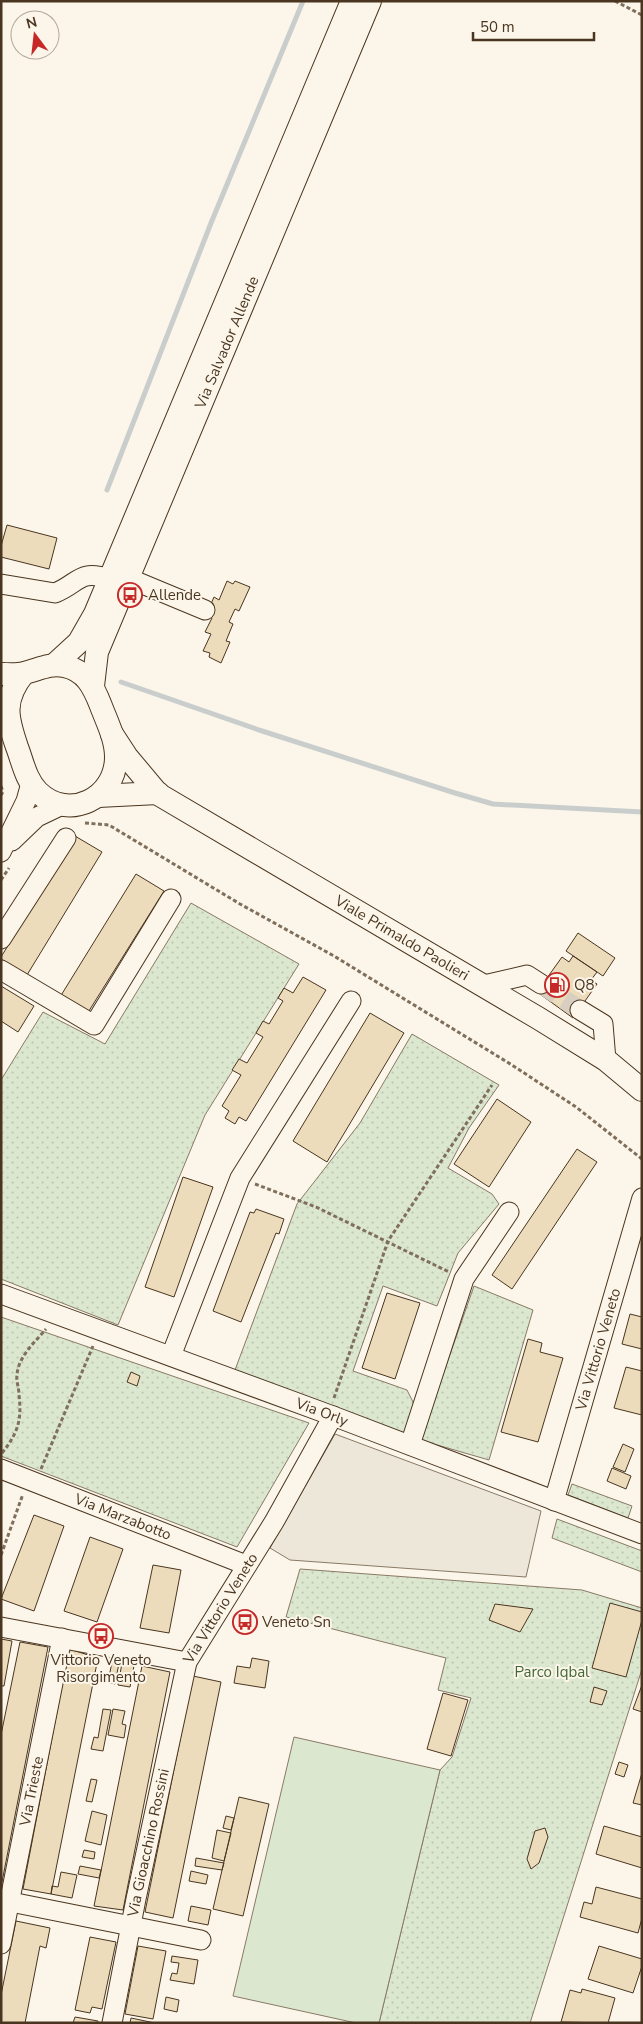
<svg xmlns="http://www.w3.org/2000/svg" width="643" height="2024" viewBox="0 0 643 2024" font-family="'Nunito Sans',sans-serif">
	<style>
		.grass { fill: url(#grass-dots); stroke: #887966 }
		.pitch { fill: #dce7d0; stroke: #887966 }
		.parking { fill: #ede7d9; stroke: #887966 }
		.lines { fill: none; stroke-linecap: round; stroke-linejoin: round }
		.stream { stroke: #c9cecd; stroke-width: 5 }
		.building { fill: #ecdcbc; stroke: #4a3520 }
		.minor-tunnel { stroke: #d8cfc1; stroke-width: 19; stroke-dasharray: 19 9; stroke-linecap: butt }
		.minor-casing { stroke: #4a3520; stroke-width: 21 }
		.major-casing { stroke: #4a3520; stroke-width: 24 }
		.path { stroke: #7f6f5c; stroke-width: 3; stroke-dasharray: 4 2.5; stroke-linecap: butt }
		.minor { stroke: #fbf6e9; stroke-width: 19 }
		.major { stroke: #fbf6e9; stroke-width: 22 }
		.labels { text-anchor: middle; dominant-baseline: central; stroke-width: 4; stroke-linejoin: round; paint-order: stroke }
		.street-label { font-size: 15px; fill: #4a3520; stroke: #fbf6e9 }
		.poi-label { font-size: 15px; fill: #4a3520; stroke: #fbf6e9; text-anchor: start }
		.park-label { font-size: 15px; fill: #436837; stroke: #fbf6e9 }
	</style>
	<defs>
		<pattern id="grass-dots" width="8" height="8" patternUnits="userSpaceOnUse" patternTransform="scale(1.25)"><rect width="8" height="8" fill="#dce7d0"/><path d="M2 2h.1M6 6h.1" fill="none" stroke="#bec7b2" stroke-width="1.8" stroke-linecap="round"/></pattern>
	</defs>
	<rect width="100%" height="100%" fill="#fbf6e9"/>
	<!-- grass -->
	<path class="grass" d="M191 903 299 964 205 1115 118 1325 1 1279V1080L43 1012 105 1044Z
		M412 1034 499 1085 469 1128 448 1168 492 1194 499 1204 458 1253 437 1306 383 1286 353 1371 407 1390 415 1406 406 1434 235 1370 297 1204 360 1123Z
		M474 1286 533 1310 489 1460 420 1440Z
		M1 1317 309 1423 237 1547 1 1456Z
		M572 1484 632 1506 628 1518 568 1495Z
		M557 1519 642 1551V1572L552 1538Z
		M300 1569 582 1590 642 1608V1669L530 2023H379L440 1770 452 1757 471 1698 438 1690 446 1658 286 1617Z"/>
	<!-- pitch -->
	<path class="pitch" d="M294 1737 440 1770 379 2023H356L233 1996Z"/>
	<!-- parking -->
	<path class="parking" d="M335 1434 541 1511 526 1577 290 1560 270 1548Z"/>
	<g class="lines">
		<!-- stream -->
		<path class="stream" d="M107 490 211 223 303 1
			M121 682 259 730 455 793 493 804 642 812"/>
	</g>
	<!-- building -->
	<path class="building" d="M7 525 57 538 49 569 1 557V546Z
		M227 581 233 584 235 581 250 587 239 611 235 609 229 622 233 624 226 641 230 642 221 663 209 657 210 653 203 651 211 634 205 632 212 618 206 615 214 597 219 600Z
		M75 836 102 852 27 975 1 959V957Z
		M136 874 164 891 87 1014 60 997Z
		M578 933 615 958 603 976 566 951Z
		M573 956 597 972 591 980 597 984 573 1018 537 992 562 957 569 962Z
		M303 977 326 990 246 1121 239 1117 235 1124 225 1118 229 1111 222 1106 241 1075 232 1070 239 1059 247 1063 263 1037 256 1033 263 1021 269 1024 283 1001 278 998 284 988 293 993Z
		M1 986 34 1006 18 1032 1 1021Z
		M370 1013 404 1033 327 1162 293 1141Z
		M497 1099 531 1122 489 1187 454 1164Z
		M577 1149 597 1162 512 1289 492 1275Z
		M183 1177 213 1187 174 1297 145 1287Z
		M256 1209 284 1219 279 1234 276 1233 241 1322 213 1311 250 1212 254 1213Z
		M387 1293 420 1303 395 1379 362 1368Z
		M630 1314 642 1317V1349L622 1344Z
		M528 1339 542 1343 540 1352 563 1358 538 1442 501 1432Z
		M626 1367 642 1371V1415L614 1408Z
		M131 1372 140 1376 137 1386 127 1382Z
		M623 1444 634 1449 625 1472 613 1467Z
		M612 1468 631 1476 626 1489 607 1481Z
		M34 1515 64 1526 34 1611 1 1599Z
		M90 1537 123 1549 97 1622 64 1611Z
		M153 1565 181 1570 169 1633 140 1628Z
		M610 1603 642 1612V1620L626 1677 592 1668Z
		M495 1604 533 1609 520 1632 489 1620Z
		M1 1639 12 1641 4 1686H1Z
		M20 1642 48 1647 1 1887V1735Z
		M69 1649 98 1658 51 1894 23 1889Z
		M252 1658 269 1661 265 1688 234 1683 237 1666 250 1668Z
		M112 1662 119 1663 115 1684 108 1682Z
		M122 1663 134 1666 130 1687 118 1685Z
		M142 1666 170 1672 123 1910 94 1906Z
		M193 1676 221 1682 173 1918 145 1912Z
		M642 1685V1712L633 1709Z
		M594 1687 607 1691 602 1705 590 1702Z
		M443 1693 468 1700 451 1756 427 1749Z
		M103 1709 111 1710 103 1751 91 1749 94 1737 98 1738Z
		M113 1709 125 1711 122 1724 126 1725 124 1738 108 1735Z
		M619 1762 628 1765 624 1777 615 1774Z
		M642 1773V1805L633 1803Z
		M91 1779 97 1780 92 1802 86 1801Z
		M239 1797 269 1804 243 1916 213 1909Z
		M92 1811 107 1815 101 1845 85 1841Z
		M226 1816 234 1818 231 1830 223 1828Z
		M604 1826 642 1837V1868L596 1854Z
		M545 1828 548 1837 539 1863 531 1869 527 1859 535 1831Z
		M217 1830 231 1833 224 1861 212 1858Z
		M84 1850 95 1852 94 1859 82 1857Z
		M196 1858 224 1863 222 1870 195 1866Z
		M80 1866 101 1870 99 1878 78 1874Z
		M191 1871 208 1875 206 1884 189 1881Z
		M61 1872 77 1875 72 1898 51 1894 52 1886 58 1887Z
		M596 1887 642 1899V1918L638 1933 580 1917 584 1902 592 1904Z
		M191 1906 211 1910 208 1925 188 1921Z
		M16 1921 50 1928 46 1948 40 1946 25 2023H1V1995Z
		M90 1937 116 1942 102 2009 92 2007 90 2013 75 2010Z
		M138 1946 166 1951 153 2019 125 2014Z
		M599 1946 642 1959V1966L633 1993 588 1979Z
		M172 1956 198 1960 194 1984 170 1980 172 1973 177 1974 179 1963 171 1962Z
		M582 1989 615 1998 608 2023 561 2022 570 1990 581 1993Z
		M166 1997 179 2000 177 2012 164 2009Z
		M75 2017 98 2021V2023H73Z
		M131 2018 155 2023H130Z"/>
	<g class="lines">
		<!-- minor-tunnel -->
		<path class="minor-tunnel" d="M541 984 580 1010"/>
		<defs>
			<g id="minor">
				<path d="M128 578 205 610"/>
				<path d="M1 584 55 593C80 583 78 569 110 579"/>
				<path d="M12 841 37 817 60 806"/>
				<path d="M1 852 26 801 31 783"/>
				<path d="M1 939 66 838"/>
				<path d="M1 970 94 1025 171 899"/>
				<path d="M484 985 527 975 541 984"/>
				<path d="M580 1010 603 1024 606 1060"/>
				<path id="s1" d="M1 1294 333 1416 642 1534"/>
				<path d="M171 1356 240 1178 351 1001"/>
				<path d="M410 1445 464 1279 509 1212"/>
				<path id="s2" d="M1 1469 246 1565"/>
				<path id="s3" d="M554 1501 642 1198"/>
				<path d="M1 1627 187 1662"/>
				<path d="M1 1900 201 1940"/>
				<path id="s4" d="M1 1944 62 1638"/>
				<path id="s5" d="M112 2023 136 1899 187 1662 274 1522 333 1416"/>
			</g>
			<g id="major">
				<path d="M54 665 79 642 95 614 352 1"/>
				<path d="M1 674C8 674 17 675 24 673 38 670 49 663 64 666 86 670 94 688 101 706 107 722 116 739 116 757 116 798 69 822 38 792 26 780 23 763 17 747 7 718 2 700 24 673"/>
				<path id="s6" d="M93 686 97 652 370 1"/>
				<path id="s7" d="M112 734 127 757 158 794 538 1018 606 1060 642 1090"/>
				<path d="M98 796 158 793"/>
			</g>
		</defs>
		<!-- minor casing -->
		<use href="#minor" class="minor-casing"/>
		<!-- major casing -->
		<use href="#major" class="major-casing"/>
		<!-- path -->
		<path class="path" d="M615 1 642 15
			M1 786 3 792 1 795
			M85 823 109 825 240 904 334 956 512 1065 576 1107 642 1159
			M1 880 9 868
			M255 1184 316 1207 449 1272
			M334 1398 388 1241 492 1085
			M2 1453C18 1433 22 1420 19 1395 19 1388 16 1381 17 1375 18 1357 35 1342 46 1329
			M41 1469 93 1346
			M1 1555 23 1494"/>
		<!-- minor -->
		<use href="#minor" class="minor"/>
		<!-- major -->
		<use href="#major" class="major"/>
	</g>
	<!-- icons -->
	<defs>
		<symbol id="bus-ring" viewBox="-11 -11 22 22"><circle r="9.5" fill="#fbf6e9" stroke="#c62828" stroke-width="1.5"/><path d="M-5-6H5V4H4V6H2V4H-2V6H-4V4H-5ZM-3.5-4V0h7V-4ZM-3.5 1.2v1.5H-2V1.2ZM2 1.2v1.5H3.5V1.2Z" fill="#c62828"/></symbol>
		<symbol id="fuel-ring" viewBox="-11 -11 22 22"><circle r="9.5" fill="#fbf6e9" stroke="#c62828" stroke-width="1.5"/><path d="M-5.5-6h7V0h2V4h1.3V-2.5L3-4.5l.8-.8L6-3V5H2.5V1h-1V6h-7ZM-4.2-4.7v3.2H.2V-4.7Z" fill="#c62828"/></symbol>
	</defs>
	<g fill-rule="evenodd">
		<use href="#bus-ring" x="116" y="581" width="28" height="28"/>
		<use href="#fuel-ring" x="543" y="971" width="28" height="28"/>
		<use href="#bus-ring" x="231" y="1608" width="28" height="28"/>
		<use href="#bus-ring" x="87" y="1622" width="28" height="28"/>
	</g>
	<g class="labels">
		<!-- street labels -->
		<g class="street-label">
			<text stroke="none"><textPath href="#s6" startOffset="370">Via Salvador Allende</textPath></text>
			<text stroke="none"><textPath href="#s7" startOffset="359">Viale Primaldo Paolieri</textPath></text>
			<text stroke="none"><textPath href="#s3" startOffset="158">Via Vittorio Veneto</textPath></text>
			<text stroke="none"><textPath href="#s1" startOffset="342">Via Orly</textPath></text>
			<text stroke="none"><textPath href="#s2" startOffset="131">Via Marzabotto</textPath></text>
			<text stroke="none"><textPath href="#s5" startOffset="432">Via Vittorio Veneto</textPath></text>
			<text stroke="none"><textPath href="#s4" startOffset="156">Via Trieste</textPath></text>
			<text stroke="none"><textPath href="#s5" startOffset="184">Via Gioacchino Rossini</textPath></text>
		</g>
		<!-- poi labels -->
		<g class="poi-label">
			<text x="148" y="595">Allende</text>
			<text x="574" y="985">Q8</text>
			<text x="262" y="1622">Veneto Sn</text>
			<text x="101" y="1660" text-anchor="middle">Vittorio Veneto<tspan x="101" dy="17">Risorgimento</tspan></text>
		</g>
		<!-- park labels -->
		<g class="park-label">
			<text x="552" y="1672">Parco Iqbal</text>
		</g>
	</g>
	<!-- border -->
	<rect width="643" height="2024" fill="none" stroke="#4a3520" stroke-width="5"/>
	<!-- north arrow -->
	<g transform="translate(35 35) rotate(345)"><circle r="24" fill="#fbf6e9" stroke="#b4a999"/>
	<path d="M0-4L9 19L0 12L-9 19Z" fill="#c62828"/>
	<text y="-8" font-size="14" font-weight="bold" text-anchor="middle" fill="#4a3520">N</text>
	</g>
	<!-- scale -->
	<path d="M473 32v8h121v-8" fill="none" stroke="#4a3520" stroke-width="2.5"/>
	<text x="480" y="32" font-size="15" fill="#4a3520" stroke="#fbf6e9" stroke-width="4" paint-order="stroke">50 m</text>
</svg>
